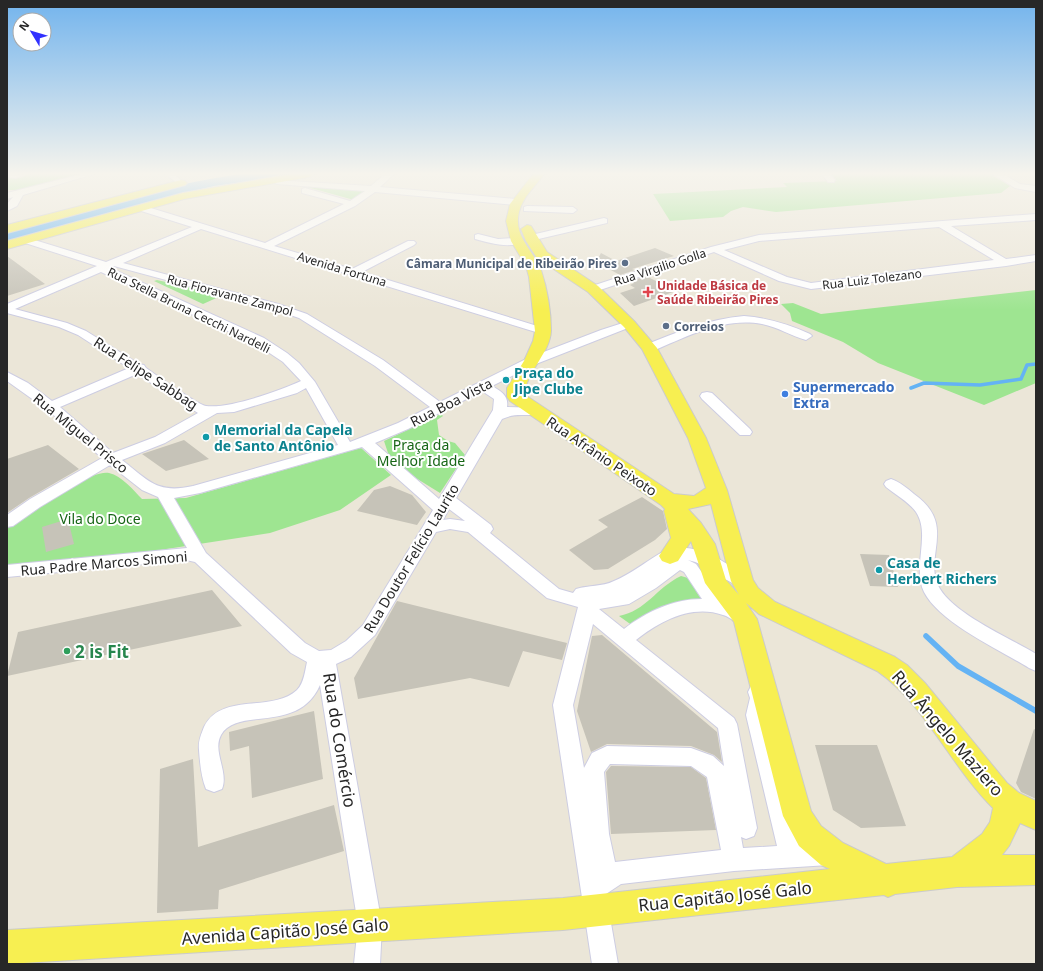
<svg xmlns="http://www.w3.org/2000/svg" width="1043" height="971" viewBox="0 0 1043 971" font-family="'Noto Sans',sans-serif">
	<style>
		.green { fill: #9ee591 }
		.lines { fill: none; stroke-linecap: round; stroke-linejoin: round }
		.stream-far1 { stroke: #64b3f4; stroke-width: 3.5 }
		.stream { stroke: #64b3f4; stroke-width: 5.5 }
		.river { fill: #64b3f4; fill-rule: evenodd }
		.building { fill: #c6c3b8 }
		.minor-casing { stroke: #cdcde2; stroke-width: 2 }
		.major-casing { stroke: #cbcbcb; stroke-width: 2 }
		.minor { fill: #fff; fill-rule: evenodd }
		.major { fill: #f7ef51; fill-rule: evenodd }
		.service-dot { fill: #5c6f8a; stroke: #fff; stroke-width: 1.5 }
		.health-dot { fill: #e0444e; stroke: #fff; stroke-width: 1.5 }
		.culture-dot { fill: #0f9aa8; stroke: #fff; stroke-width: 1.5 }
		.shop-dot { fill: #3f7fe0; stroke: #fff; stroke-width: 1.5 }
		.leisure-dot { fill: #2e9e5b; stroke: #fff; stroke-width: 1.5 }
		.labels { text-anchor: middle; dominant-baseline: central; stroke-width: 4; stroke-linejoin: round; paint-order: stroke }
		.far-service-label { font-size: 12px; font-weight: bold; fill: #4e5e75; stroke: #fff; text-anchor: end }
		.far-street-label { font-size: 12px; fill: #272727; stroke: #fff }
		.far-health-label { font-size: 12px; font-weight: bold; fill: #be3a42; stroke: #fff; text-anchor: start }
		.culture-label { font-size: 14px; font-weight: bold; fill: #0d838f; stroke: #fff; text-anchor: start }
		.street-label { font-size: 14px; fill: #272727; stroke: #fff }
		.shop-label { font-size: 14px; font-weight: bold; fill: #366cbe; stroke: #fff; text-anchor: start }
		.park-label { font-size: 14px; fill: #176616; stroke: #fff }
		.near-leisure-label { font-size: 17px; font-weight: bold; fill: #27864d; stroke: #fff; text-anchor: start }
		.near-street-label { font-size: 17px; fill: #272727; stroke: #fff }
	</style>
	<rect width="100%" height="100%" fill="#ebe6d8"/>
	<!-- green -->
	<path class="green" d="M29 174H81L25 190H7V176L20 178Z
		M830 174H990L1010 186 1001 193 776 212 743 207 731 211 723 217 670 221 653 194 787 187 783 183 837 181Z
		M307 187 366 191 354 200Z
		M157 280 223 295 203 304 154 281Z
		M1036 290V383L984 405 878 363 843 342 792 321 790 313 781 304 793 303 821 314Z
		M441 414 443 416 437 420 439 435 448 441 455 443 465 455 440 493 419 480 390 459 384 441Z
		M361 448 391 475 340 510 270 533 108 558 7 569V529C26 516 88 469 109 473 122 476 133 490 142 499L186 498Z
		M681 576 688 578 701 599 633 626 619 616C646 611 656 588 681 576Z"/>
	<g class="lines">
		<!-- stream-far1 -->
		<path class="stream-far1" d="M911 388 924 383 980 385 1021 379 1027 365 1036 364"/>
		<!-- stream -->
		<path class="stream" d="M926 636 958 666 1036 711"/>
		<!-- river -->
		<path class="river" d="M241 174H279L277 177 272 178 214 186 167 197 7 242V232C84 210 162 185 241 174Z"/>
	</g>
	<!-- building -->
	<path class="building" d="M655 248 674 256 632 269 635 270 620 275 596 262 601 253 616 261Z
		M7 256 45 284 7 296Z
		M646 276 676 291 634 306 620 293 635 288 630 285 634 283 631 281Z
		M184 440 209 459 166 471 142 454Z
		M48 445 79 469 29 498 7 513V459Z
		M390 486 412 495 426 512 417 525 357 511 374 490Z
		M642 497 663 511 667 529 655 540 608 569 594 570 569 550 608 527 598 520Z
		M68 519 74 544 46 552 42 527Z
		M860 554 889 555 898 587 870 586Z
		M212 590 242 626 7 676 18 632Z
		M397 601 530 634 567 643 562 660 523 651 509 687 470 678 358 699 354 678Z
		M602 635 717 732 722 762 714 755 691 746 607 744 591 752 577 711 592 636Z
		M314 711 323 779 252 798 249 746 230 751 229 732Z
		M1034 729 1036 730V799L1021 792 1016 783Z
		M815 745H877L906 826 861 828 833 810Z
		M193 759 198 847 334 805 344 851 219 890 218 909 157 913 160 769Z
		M611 766 691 767 706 778 716 830 611 834 606 772Z"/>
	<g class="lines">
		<defs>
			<path id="minor" d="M7 174H17L20 176 16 178 7 177Z
				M82 174H94L23 195 17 206 7 211V204L13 197 7 199V193Z
				M165 174H174L184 183 180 185Z
				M385 174H394L380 187 516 199 520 202 516 205 375 192 355 206 274 246 352 269 408 241H414L416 243 414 245 362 272 547 329 549 331 547 333H539L201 229 123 263 278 304 307 314 383 360 440 402 528 358 601 330 629 321 633 322 635 324 633 326 536 364 492 386C501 391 509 396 507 407L540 408 542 411 540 414C525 417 517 412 502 419L456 498 491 525 493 529 490 533 559 589 573 593 576 589C589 585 602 587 614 581 631 574 644 563 659 554 690 536 722 561 748 577L751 581 748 585 742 587C723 581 708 564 688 560L696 564 715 591 743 610 746 615 743 620 737 622C732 620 728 616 723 615 692 604 660 621 636 640L734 718 737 724 757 828 754 836 746 839 741 837 743 848 777 846 746 715 750 698 748 692 751 686 758 684 765 686 770 698 766 715 769 731 799 845 829 843 837 846 841 854 837 862 829 865 734 871 621 884 606 894 618 964H592L553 705 578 607 547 598 468 532 450 529 436 532 375 635 351 657 336 664 382 925 380 964H354L358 925 320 685C298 735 237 706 221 735 212 751 229 772 222 789L214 792 206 789C201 777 200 763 199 750 198 741 201 735 204 727 221 692 272 713 297 690 304 683 305 671 307 662L291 653 195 562 186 560 7 577V565L187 548 158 497 142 490 110 465 40 507 13 526 7 527V515L30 499 102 458 49 411 7 381V372L28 383 52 401 129 368 78 335 59 327 7 313V304L97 266 22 242 20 240 22 238H28L106 262 192 227 138 210 137 208 141 205 265 243 344 204 302 193V189L305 188 350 201 365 191 277 184 273 182 274 180 371 186ZM114 266 270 308 299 318 375 366 430 407 398 423 350 442 315 382 299 363 287 353 264 338 110 268ZM101 272 256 344 283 362 301 381C279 391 229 409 206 406 198 405 156 375 146 368L144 365 139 364 86 331 67 323 15 309ZM137 374 198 413 155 437 113 453 60 407ZM306 388 338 445 193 486C157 494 149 481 122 460L165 443 217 413 234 412 297 393ZM482 391 494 399 493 410 439 499 375 443 408 429ZM362 447 433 510 363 625 346 641 331 650 319 651 305 643 206 553 174 498 200 493ZM449 509 465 521 450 519 443 520ZM680 570 684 572 702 599C673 599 646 612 624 629L599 609 629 604 656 588ZM593 624 718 728 724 766 713 756 691 748 607 746 592 753 584 768 573 705ZM610 764 691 766 707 777 721 850 615 862 609 834 604 772Z
				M822 174H830L835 180 834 182H828Z
				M993 174H1003L1020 184 1036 186V192L1015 188Z
				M527 206 573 207 577 210 573 213 524 211V207Z
				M1036 214V220L951 226 1006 259 1036 255V261L1006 266 811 289 779 281 714 252 597 291 593 292 588 289 589 287 711 247 759 235ZM939 227 994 260 811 283 787 277 724 250 759 241Z
				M604 218 607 219V223L530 241 525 238 527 236Z
				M478 234 498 239 517 238 522 241C513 250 486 242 475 239V235Z
				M744 316C768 318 788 324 810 334L812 336 806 340C791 336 778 327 762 324 724 317 688 336 653 351L649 352 643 348 645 345C677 332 709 319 744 316Z
				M707 392 712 393 750 429 752 432 750 435H740L702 399 700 396 702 393Z
				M891 479C900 482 907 488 914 494 959 526 921 557 940 589 956 615 1010 638 1036 654V671L1029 668C1000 650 940 623 924 592 912 567 931 534 916 512 909 502 896 495 886 487L884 484 886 481Z"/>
			<path id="major" d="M291 174H314L309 177 184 199 7 249V241L183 193Z
				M533 174H544C536 186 523 196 519 212 513 236 533 250 541 270 547 288 551 312 551 331 550 354 524 374 525 395L674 494 694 496 706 488 688 438 642 349 624 327 588 292 537 258 526 241 521 229 527 225 531 226 547 252 598 286 634 321 657 348 706 438 727 490 753 580 758 588 775 602 895 657 907 665 925 683 1007 783 1019 793 1036 801V830L1020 823 1009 846 1002 855H1036V885L957 887 895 894 888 897 884 895 563 930 7 964V930L563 898 830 869 821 865 799 846 783 816 734 622 705 583 691 541 678 561 670 564 662 561 659 556 671 538 664 511 665 509 661 505 510 401 507 397V388L524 361 533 341 535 331 529 277 526 266 511 241 506 221 510 204ZM711 504 731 581 739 595 726 580 715 544 701 523 688 509ZM746 603 759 614 877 671C925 704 952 768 993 808L990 822 982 834 952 857 886 864 843 843 821 826 811 811 757 619Z
				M181 180 185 181 187 183 185 185 7 233V225Z"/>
		</defs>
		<!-- minor casing -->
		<use href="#minor" class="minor-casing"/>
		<!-- major casing -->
		<use href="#major" class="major-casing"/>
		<!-- minor -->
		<use href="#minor" class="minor"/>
		<!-- major -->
		<use href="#major" class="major"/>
	</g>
	<!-- sky -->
	<linearGradient id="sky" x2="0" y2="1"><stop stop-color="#73b4ed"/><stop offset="0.56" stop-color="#f6f4ed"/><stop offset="1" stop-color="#f6f4ed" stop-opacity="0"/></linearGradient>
	<rect width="1043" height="310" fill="url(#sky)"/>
	<!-- markers -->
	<g class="service-dot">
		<circle cx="625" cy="263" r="4"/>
		<circle cx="666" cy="326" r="4"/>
	</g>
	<path class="health-dot" d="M646 286h4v4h4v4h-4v4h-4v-4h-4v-4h4z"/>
	<g class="culture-dot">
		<circle cx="506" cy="380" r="4"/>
		<circle cx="206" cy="437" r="4"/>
		<circle cx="879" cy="570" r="4"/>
	</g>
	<circle class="shop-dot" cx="785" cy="394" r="4"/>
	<circle class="leisure-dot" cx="67" cy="651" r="4"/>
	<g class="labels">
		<!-- far-service labels -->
		<g class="far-service-label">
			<text x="617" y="263">Câmara Municipal de Ribeirão Pires</text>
			<text x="674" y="326" text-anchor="start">Correios</text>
		</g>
		<!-- far-street labels -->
		<g class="far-street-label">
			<text transform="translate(660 267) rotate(-18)">Rua Virgilio Golla</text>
			<text transform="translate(342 269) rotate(17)">Avenida Fortuna</text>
			<text transform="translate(872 279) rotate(-7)">Rua Luiz Tolezano</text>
			<text transform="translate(230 295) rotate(15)">Rua Fioravante Zampol</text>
			<text transform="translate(189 310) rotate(26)">Rua Stella Bruna Cecchi Nardelli</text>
		</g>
		<!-- far-health labels -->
		<g class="far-health-label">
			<text x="657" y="285">Unidade Básica de<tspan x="657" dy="14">Saúde Ribeirão Pires</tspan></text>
		</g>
		<!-- culture labels -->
		<g class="culture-label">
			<text x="514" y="372">Praça do<tspan x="514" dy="16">Jipe Clube</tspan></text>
			<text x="214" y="429">Memorial da Capela<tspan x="214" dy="16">de Santo Antônio</tspan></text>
			<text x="887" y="562">Casa de<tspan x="887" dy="16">Herbert Richers</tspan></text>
		</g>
		<!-- street labels -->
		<g class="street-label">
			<text transform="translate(146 373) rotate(33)">Rua Felipe Sabbag</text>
			<text transform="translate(451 402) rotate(-27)">Rua Boa Vista</text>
			<text transform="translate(81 433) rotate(39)">Rua Miguel Prisco</text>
			<text transform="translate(602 456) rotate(34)">Rua Afrânio Peixoto</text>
			<text transform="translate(411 558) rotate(-59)">Rua Doutor Felício Laurito</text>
			<text transform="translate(104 563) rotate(-5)">Rua Padre Marcos Simoni</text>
		</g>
		<!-- shop labels -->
		<g class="shop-label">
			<text x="793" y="386">Supermercado<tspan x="793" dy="16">Extra</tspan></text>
		</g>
		<!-- park labels -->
		<g class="park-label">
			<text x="421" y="444">Praça da<tspan x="421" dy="16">Melhor Idade</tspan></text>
			<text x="100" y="518">Vila do Doce</text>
		</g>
		<!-- near-leisure labels -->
		<g class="near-leisure-label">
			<text x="75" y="651">2 is Fit</text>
		</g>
		<!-- near-street labels -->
		<g class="near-street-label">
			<text transform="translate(948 733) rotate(49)">Rua Ângelo Maziero</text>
			<text transform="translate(340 740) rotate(81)">Rua do Comércio</text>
			<text transform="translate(725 896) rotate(-6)">Rua Capitão José Galo</text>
			<text transform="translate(285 931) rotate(-4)">Avenida Capitão José Galo</text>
		</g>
	</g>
	<!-- border -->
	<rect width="1043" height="971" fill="none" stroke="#272727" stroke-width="16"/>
	<!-- north arrow -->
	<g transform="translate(32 32) rotate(308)"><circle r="19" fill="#ffffff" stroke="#a9a9a9"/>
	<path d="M0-3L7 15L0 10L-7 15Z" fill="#3131ff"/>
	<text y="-6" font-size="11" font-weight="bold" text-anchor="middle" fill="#272727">N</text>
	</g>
</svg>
